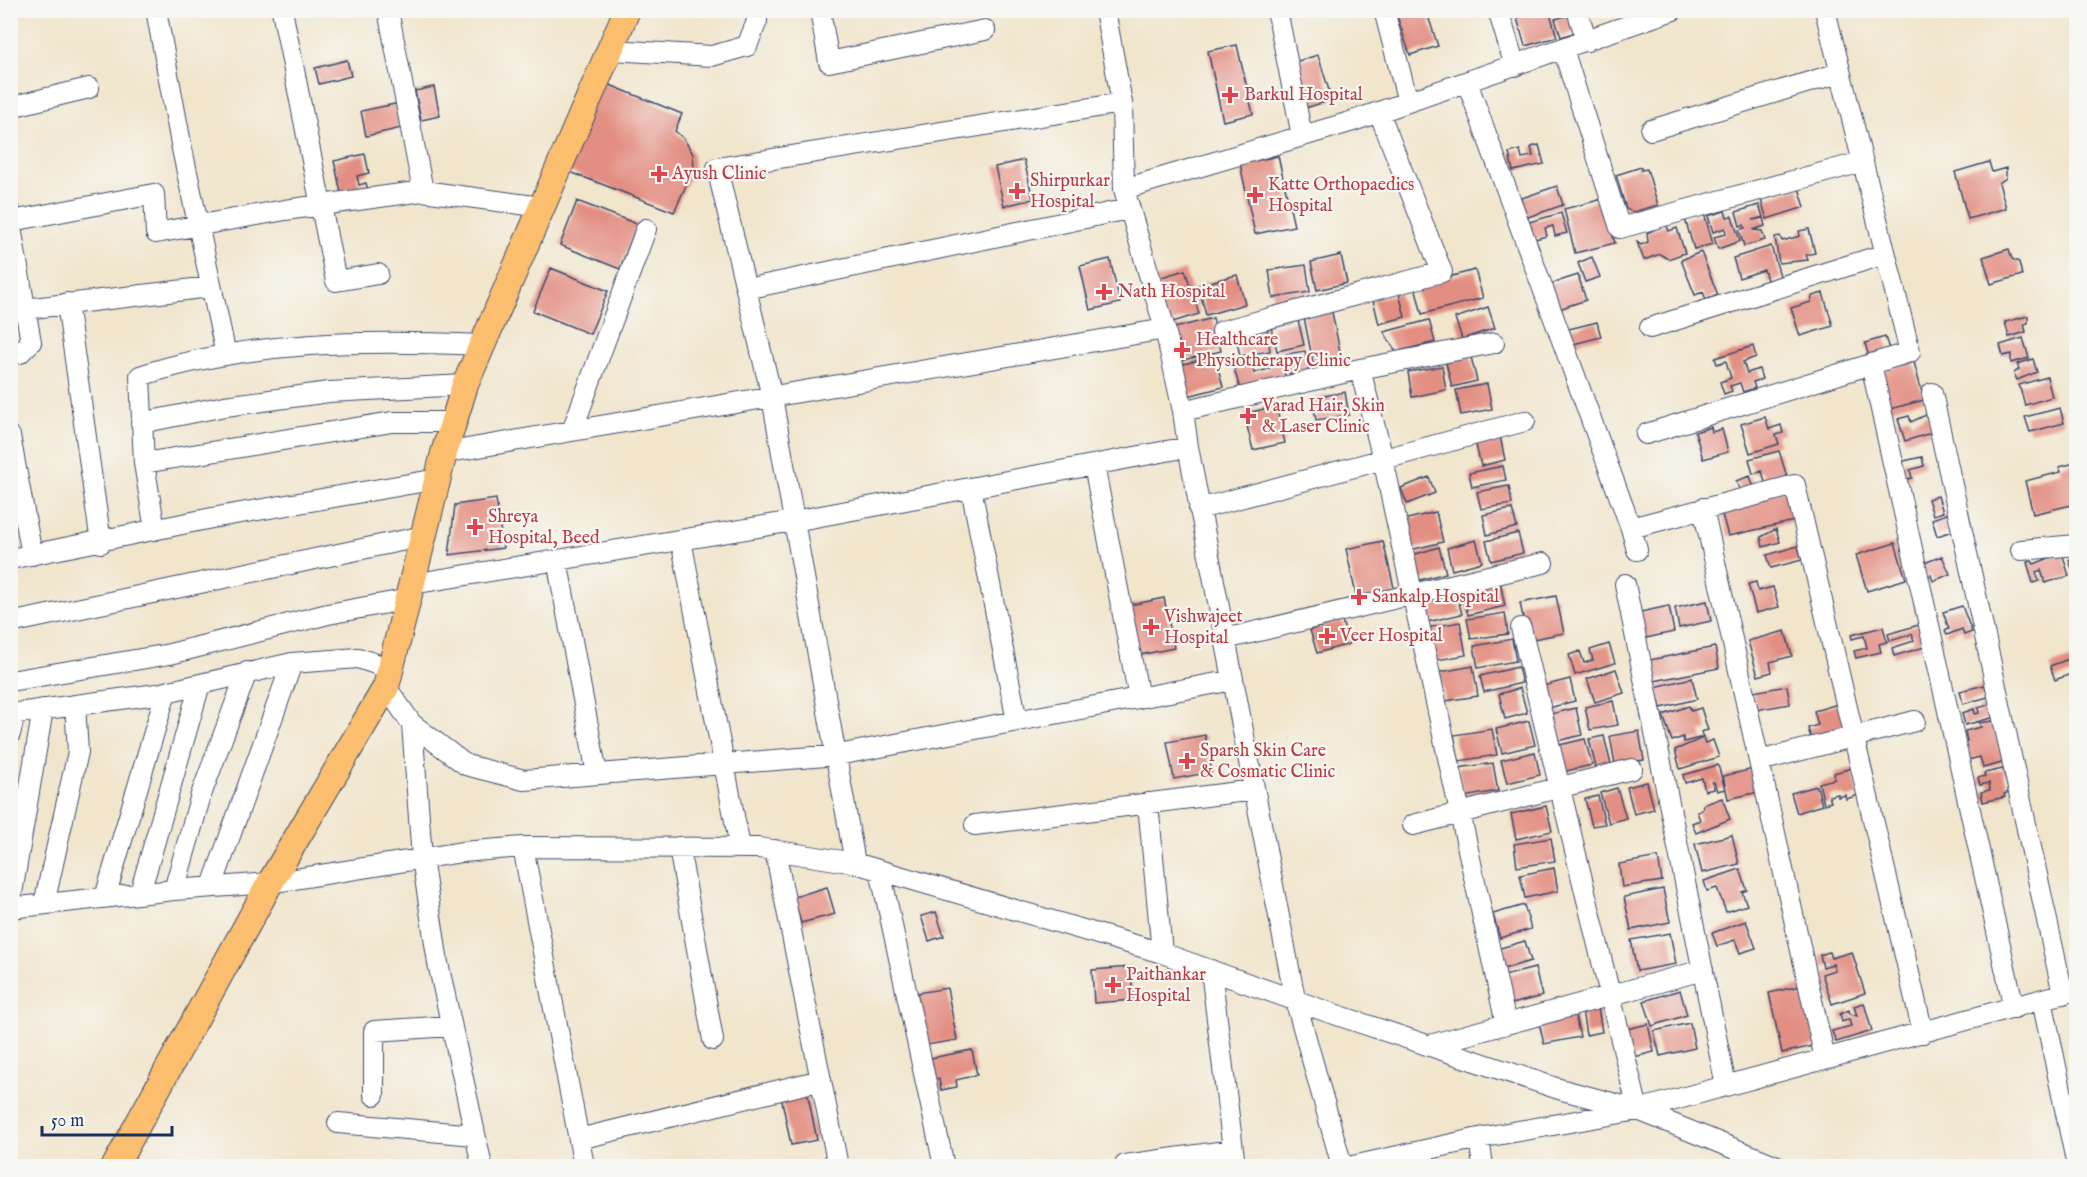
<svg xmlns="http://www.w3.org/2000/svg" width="2087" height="1177" viewBox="0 0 2087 1177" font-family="'IM FELL English',serif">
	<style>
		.building { fill: #e38e82 }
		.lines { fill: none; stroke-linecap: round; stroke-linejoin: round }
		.minor-casing { stroke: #3b4a6e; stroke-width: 22 }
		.major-casing { stroke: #3b4a6e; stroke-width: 28 }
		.minor { stroke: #fff; stroke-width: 20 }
		.major { stroke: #fabe6e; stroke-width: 26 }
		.health-dot { fill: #e0444e; stroke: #f6f6f2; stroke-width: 2 }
		.labels { text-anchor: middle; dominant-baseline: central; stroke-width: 4.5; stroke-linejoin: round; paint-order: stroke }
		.health-label { font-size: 18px; fill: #be3a42; stroke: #f6f6f2; text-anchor: start }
	</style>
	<rect width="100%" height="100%" fill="#f6f6f2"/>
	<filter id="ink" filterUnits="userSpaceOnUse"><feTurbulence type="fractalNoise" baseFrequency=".0167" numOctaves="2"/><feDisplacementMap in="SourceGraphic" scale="12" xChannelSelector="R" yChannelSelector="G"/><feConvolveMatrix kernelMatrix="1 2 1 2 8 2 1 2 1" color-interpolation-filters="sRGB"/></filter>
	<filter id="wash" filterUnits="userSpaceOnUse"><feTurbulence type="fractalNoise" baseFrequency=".008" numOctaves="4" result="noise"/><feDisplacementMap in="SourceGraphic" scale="24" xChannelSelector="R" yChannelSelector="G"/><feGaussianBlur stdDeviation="1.35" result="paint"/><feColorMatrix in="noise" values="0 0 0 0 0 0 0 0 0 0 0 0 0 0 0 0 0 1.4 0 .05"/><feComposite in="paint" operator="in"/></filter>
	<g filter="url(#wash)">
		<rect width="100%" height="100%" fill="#f1e5cc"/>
		<g id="blocks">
			<!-- building -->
			<path class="building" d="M1395 10H1426L1438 46 1410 55Z
				M1542 10H1549L1557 37 1525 46 1517 18Z
				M1570 15 1576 32 1561 37 1555 19Z
				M1237 45 1253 114 1223 121 1208 51Z
				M1318 55 1332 100 1302 109 1288 64Z
				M347 60 351 76 319 84 315 68Z
				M600 81 682 114 675 131 684 139 693 154 694 168 674 212 565 170Z
				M434 87 440 116 421 120 415 91Z
				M400 103 406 127 366 136 361 111Z
				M1539 145 1544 164 1513 171 1509 153 1520 150 1522 158 1533 156 1531 147Z
				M365 154 369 173 357 176 359 185 366 183 368 191 342 197 334 161Z
				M1278 156 1294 226 1255 234 1240 164Z
				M1024 160 1033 199 1004 206 995 167Z
				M1989 162 1992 172 2006 168V178L1999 183 2006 208 1968 219 1955 172Z
				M1641 167V170L1647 169 1658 205 1633 212 1626 209 1616 175Z
				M1557 186 1563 205 1525 218 1519 199Z
				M1799 188 1805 207 1767 219 1761 200Z
				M1603 199 1615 243 1575 253 1564 209Z
				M577 201 637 224 620 269 560 245Z
				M1759 205 1763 217 1753 220 1763 218 1765 226 1753 230 1762 231 1765 240 1744 246 1739 230 1745 228 1744 225 1740 226 1736 212Z
				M1725 211 1727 217 1732 216 1740 241 1718 249 1714 237 1726 234 1725 228 1713 232 1708 216Z
				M1561 213 1567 233 1555 236 1553 226 1545 228 1547 236 1531 240 1526 223Z
				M1704 213 1713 244 1694 249 1685 219Z
				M1666 224 1669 231 1677 228 1685 253 1668 259 1660 254 1644 260 1637 242 1641 245 1648 242 1647 233Z
				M1809 229 1815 253 1806 255 1808 260 1779 263 1775 237 1780 236 1782 241 1800 236 1799 231Z
				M1771 246 1781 279 1768 283 1764 270 1739 278 1733 258Z
				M2009 249 2012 259 2019 262 2022 275 1991 284 1983 257Z
				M1701 252 1718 295 1706 300 1703 292 1695 295 1681 260Z
				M1341 255 1347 283 1317 290 1311 262Z
				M1592 257 1600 277 1585 282 1578 263Z
				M1110 259 1120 303 1090 310 1080 266Z
				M1306 265 1310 292 1273 298 1269 270Z
				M551 268 608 291 590 334 533 311Z
				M1185 270 1199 314 1166 324 1152 280Z
				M1475 270 1483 298 1422 314 1415 286Z
				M1237 275 1245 304 1206 315 1198 285Z
				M1578 275 1586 300 1556 310 1547 285Z
				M1399 293 1405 317 1379 324 1373 300Z
				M1823 293 1833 326 1800 336 1791 308 1811 302 1812 296Z
				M1488 307 1495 328 1462 339 1455 318Z
				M1332 312 1343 367 1315 373 1304 317Z
				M2028 316V323L2024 324 2026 332 2009 337 2005 322Z
				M1213 318 1221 351 1175 362 1167 330Z
				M1298 320 1304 345 1277 351 1271 327Z
				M1429 320 1435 342 1396 352 1384 332Z
				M1597 322 1601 337 1569 345 1565 330Z
				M1266 326 1270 351 1240 356 1235 332Z
				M1885 337 1891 355 1870 361 1865 343Z
				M2023 338 2029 358 2011 363V354L2003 356 2000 345Z
				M1753 346 1756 357 1743 362 1747 373 1759 369 1762 379 1753 382 1755 388 1743 392 1740 383 1730 386 1732 391 1724 394 1720 382 1731 378 1726 361 1717 364 1715 358Z
				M1305 351 1310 379 1291 383 1286 354Z
				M1215 356 1223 387 1184 397 1176 366Z
				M1280 356 1287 383 1242 396 1233 365 1250 360 1254 373 1269 369 1267 360Z
				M1471 357 1477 381 1452 387 1446 363Z
				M2033 359 2037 372 2017 380 2014 373 2019 369 2017 364Z
				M1914 362 1924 400 1886 410 1876 372Z
				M1442 366 1446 390 1412 397 1408 372Z
				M2047 377 2052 397 2025 405 2019 385Z
				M1487 384 1492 409 1461 415 1456 390Z
				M1345 392 1349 415 1316 420 1312 398Z
				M1276 406 1285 443 1253 450 1244 414Z
				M2060 408 2064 423 2030 432 2025 417Z
				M1928 414 1934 432 1905 441 1898 419 1909 416 1911 422Z
				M1765 417 1769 429 1781 425 1783 433 1776 435 1779 444 1750 453 1741 424Z
				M1711 427 1712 432 1722 429 1728 452 1703 459 1695 432Z
				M1500 436 1505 460 1481 466 1475 441Z
				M1779 451 1788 480 1766 486 1762 471 1753 474 1749 459Z
				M1922 457 1924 466 1910 470 1912 478 1900 481 1895 463Z
				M2075 463 2076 504 2033 514 2025 481 2061 472 2059 467Z
				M1503 466 1506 480 1472 487 1469 473Z
				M1750 476 1755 491 1742 496 1736 481Z
				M1429 477 1435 493 1407 504 1401 488Z
				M1509 486 1512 504 1481 509 1477 492Z
				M1790 488 1799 520 1728 536 1720 507Z
				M1938 496 1943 512 1933 515 1928 499Z
				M496 499 503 548 449 555 455 505Z
				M1512 509 1517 527 1487 535 1483 515Z
				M1436 512 1443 542 1410 550 1403 520Z
				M1950 513 1956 530 1937 536 1932 519Z
				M1776 529 1780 542 1763 547 1761 537Z
				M1518 533 1523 553 1491 561 1486 541Z
				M1476 540 1482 562 1452 570 1447 548Z
				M1383 541 1396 596 1358 604 1346 549Z
				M1895 543 1906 579 1867 591 1856 555Z
				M1798 546 1802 560 1771 568 1767 555Z
				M1439 547 1446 573 1416 581 1409 556Z
				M2062 553 2069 576 2045 583 2041 570 2036 572 2039 581 2033 583 2027 562 2032 561 2034 564Z
				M1942 556 1950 574 1933 581 1931 575 1927 577 1922 564Z
				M2076 557V573L2074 574 2069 560Z
				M1500 581 1505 606 1468 615 1462 591Z
				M1756 582 1758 591 1773 587 1779 607 1756 613 1748 584Z
				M1456 592 1462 614 1427 622 1422 600Z
				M1556 596 1564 633 1528 640 1520 603Z
				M1164 598 1174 648 1135 656 1125 606Z
				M1707 601 1711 621 1679 628 1675 608Z
				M1669 606 1674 632 1641 639 1636 613Z
				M1962 606 1972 632 1964 635 1962 629 1947 635 1945 631 1949 629 1943 612Z
				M1505 613 1508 634 1471 639 1467 619Z
				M1342 621 1349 644 1317 653 1310 630Z
				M1460 622 1466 655 1432 661 1426 628Z
				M1922 624 1928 646 1894 656 1892 648 1914 641 1912 634 1890 641 1888 634Z
				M1883 627 1887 642 1879 644 1881 652 1856 658 1854 651 1867 648 1864 636 1852 639 1851 635Z
				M1785 631 1792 656 1770 662 1772 672 1758 676 1748 641Z
				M1512 639 1516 661 1478 668 1474 646Z
				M1609 644 1615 663 1575 675 1569 655 1580 651 1584 663 1593 660 1590 650Z
				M1715 647 1719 668 1654 681 1650 660Z
				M2074 657 2070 661 2073 668 2076 667V672L2055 680 2050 666Z
				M1473 666 1478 696 1445 701 1440 672Z
				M1518 667 1522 683 1484 692 1480 676Z
				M1616 669 1624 693 1595 702 1587 679Z
				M1692 678 1697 699 1661 708 1655 687Z
				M1570 679 1575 701 1545 709 1539 687Z
				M1985 685 1988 697 1963 704 1960 691Z
				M1787 686 1790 704 1756 710 1753 692Z
				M1520 688 1527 713 1505 719 1499 694Z
				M1613 701 1618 725 1590 730 1585 707Z
				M1845 702 1852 731 1812 742 1808 728 1818 725 1814 711Z
				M1995 703 1999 716 1965 725 1962 713 1974 709 1975 714 1979 713 1978 708Z
				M1689 706 1691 711 1701 708 1708 730 1701 732 1703 737 1684 742 1683 737 1672 741 1663 715Z
				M1576 708 1582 735 1553 742 1547 715Z
				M1998 720 2009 761 1983 768 1980 757 1968 760 1963 742 1967 741 1965 731 1981 727 1979 723Z
				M1529 721 1535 745 1502 753 1496 729Z
				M1492 729 1497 755 1459 761 1454 735Z
				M1639 731 1644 760 1615 764 1610 736Z
				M1205 735 1212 772 1174 779 1167 742Z
				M1604 736 1612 769 1597 772 1589 739Z
				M1703 738 1705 743 1713 740 1719 757 1680 769 1675 750Z
				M1585 739 1592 765 1562 772 1555 746Z
				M1535 752 1540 775 1507 783 1501 760Z
				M1493 763 1498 791 1463 797 1458 768Z
				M1718 765 1725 789 1717 791 1714 782H1712L1714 789 1705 791 1702 778 1685 783 1683 775Z
				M1758 768 1763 791 1728 799 1723 776Z
				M1852 768 1859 795 1846 799 1845 795 1838 797V794L1829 796 1831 802 1824 804 1819 783 1835 779 1834 773Z
				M2003 769 2009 792 2004 794 2005 797 1983 802 1981 792 1990 790 1989 783 1980 785 1978 778 1985 776 1984 773Z
				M1647 782 1654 809 1634 814 1627 787Z
				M1817 786 1822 805 1797 813 1791 793Z
				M1617 788 1626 818 1609 823 1600 793Z
				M1598 796 1605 824 1592 826 1585 799Z
				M1722 798 1730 819 1696 833 1692 823 1700 820 1697 812 1702 810 1703 805Z
				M1546 806 1552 831 1516 839 1511 814Z
				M1732 835 1739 864 1702 873 1695 844Z
				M1551 838 1555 861 1517 867 1514 844Z
				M1658 857 1662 881 1622 887 1619 864Z
				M1554 868 1558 891 1525 898 1520 875Z
				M1740 869 1747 890 1742 892 1747 905 1726 912 1717 888 1707 891 1704 881Z
				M827 887 835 914 801 923 794 897Z
				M1663 889 1670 922 1631 930 1624 897Z
				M1524 905 1531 929 1500 938 1493 914Z
				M936 912 944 936 929 941 921 916Z
				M1746 921 1756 948 1740 953 1735 940 1717 946 1712 933Z
				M1670 933 1676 964 1637 971 1631 940Z
				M1525 941 1531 961 1503 969 1497 949Z
				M1829 952 1831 958 1852 952 1865 993 1832 1004 1822 974 1835 970 1833 964 1823 967 1820 955Z
				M1131 967 1133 1000 1094 1003 1092 970Z
				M1535 968 1542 996 1508 1005 1500 977Z
				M1805 985 1818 1045 1782 1053 1769 993Z
				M947 988 957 1040 927 1045 917 993Z
				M1680 990 1687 1015 1652 1026 1644 1001Z
				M1864 1003 1872 1031 1836 1042 1832 1031 1851 1026 1849 1019 1842 1022 1840 1014 1849 1010 1850 1014 1857 1016 1854 1006Z
				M1598 1007 1602 1032 1586 1035 1582 1010Z
				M1575 1015 1580 1037 1544 1044 1539 1023Z
				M1690 1023 1695 1048 1660 1056 1654 1031Z
				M1648 1024 1654 1052 1630 1058 1623 1030Z
				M972 1050 977 1075 956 1080 957 1087 941 1090 939 1079 935 1078 931 1058Z
				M807 1091 817 1140 791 1145 781 1096Z"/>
		</g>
	</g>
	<g filter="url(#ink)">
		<use href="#blocks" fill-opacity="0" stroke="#3b4a6e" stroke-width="1.5"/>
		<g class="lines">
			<defs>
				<path id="minor" d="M156 10 182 149 226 355
					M282 10 336 281 378 274
					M388 10 423 191
					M820 10 829 62 985 30
					M1105 10 1122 103 1124 189 1165 329 1183 411 1188 447 1295 999 1342 1166
					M1277 10 1302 136
					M1384 10 1408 102
					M1498 10 1515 66
					M1577 10 1587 41
					M1563 49 1620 228 1862 162
					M612 50 712 56 747 46 757 21V10
					M1467 82 1631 528 1637 550
					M10 107 89 88
					M1651 130 1839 73
					M1124 189 1350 122 1673 10
					M10 212 12 221 154 194 156 233 285 210 423 191 542 207
					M10 222 31 342 20 353 10 355
					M746 289 1128 209
					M67 303 101 543
					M25 309 210 287
					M1650 328 1885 254
					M1222 331 1442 272 1379 112
					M1871 364 2014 1008
					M1360 369 1383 459 1506 1024
					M1932 393 2063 994
					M1183 411 1360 369 1494 343
					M141 423 225 406 329 392 465 385
					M572 431 646 229
					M1646 434 1910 352 1825 10
					M10 436 32 555
					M444 453 1165 329
					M144 463 140 376C249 340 368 340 482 345
					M1094 465 1139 698
					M971 488 1017 721
					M1703 508 1825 1059
					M1199 509 1525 421
					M1631 528 1795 485 1923 1033
					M155 530 144 463 392 422H455
					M681 540 740 847
					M2021 550 2076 545
					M10 559 212 518 438 479
					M557 560 597 774
					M412 584 794 521 1188 447
					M1625 584 1726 1086
					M10 623 424 536
					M1521 628 1638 1110
					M1225 639 1543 563
					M10 681 170 654 328 614 409 599
					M386 687 412 724 466 765 524 780 838 755 1233 680
					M10 714 157 694 292 663 358 658 391 669
					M412 724 422 858 438 963 482 1166
					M10 734 15 713
					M1759 761 1915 721
					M1148 803 1162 953
					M975 825 1254 790
					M1413 825 1632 769
					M523 847 584 1166
					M679 847 713 1040
					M775 850 838 1166
					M855 863 772 397 717 168 1122 103
					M880 870 944 1166
					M212 886 292 663
					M174 890 201 795 247 672
					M140 893 200 684
					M105 897 166 692
					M44 904 78 752 75 705
					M10 905 43 709
					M10 908 174 890 270 883 462 852 523 847 759 848 855 863 1162 953 1325 1011 1559 1089 1638 1110 1777 1166
					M1211 970 1235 1166
					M2042 1000 2076 1161
					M1430 1045 1703 970
					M374 1095V1031L451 1026
					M338 1123 475 1135
					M1479 1138 1483 1166
					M579 1139 821 1080
					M1125 1165 1233 1150
					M1353 1166 1479 1138 1638 1110 2076 990"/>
				<path id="major" d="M115 1166 270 883 386 687 444 453 465 385 627 10"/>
			</defs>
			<!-- minor casing -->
			<use href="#minor" class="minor-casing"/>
			<!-- major casing -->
			<use href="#major" class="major-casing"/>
			<!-- minor -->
			<use href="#minor" class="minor"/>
			<!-- major -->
			<use href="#major" class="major"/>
		</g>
	</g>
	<!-- markers -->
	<g class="health-dot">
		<path d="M1227 86h6v6h6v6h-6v6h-6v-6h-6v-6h6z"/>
		<path d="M656 165h6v6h6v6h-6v6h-6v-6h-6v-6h6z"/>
		<path d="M1014 182h6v6h6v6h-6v6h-6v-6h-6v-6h6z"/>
		<path d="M1252 186h6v6h6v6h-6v6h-6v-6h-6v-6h6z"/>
		<path d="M1101 283h6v6h6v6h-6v6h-6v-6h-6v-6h6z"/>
		<path d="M1179 341h6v6h6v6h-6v6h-6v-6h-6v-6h6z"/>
		<path d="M1245 407h6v6h6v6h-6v6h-6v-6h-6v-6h6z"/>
		<path d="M472 518h6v6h6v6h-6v6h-6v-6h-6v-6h6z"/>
		<path d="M1356 588h6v6h6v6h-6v6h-6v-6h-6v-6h6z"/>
		<path d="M1148 618h6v6h6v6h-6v6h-6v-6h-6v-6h6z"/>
		<path d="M1324 627h6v6h6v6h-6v6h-6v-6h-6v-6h6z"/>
		<path d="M1184 752h6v6h6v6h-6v6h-6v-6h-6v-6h6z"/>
		<path d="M1110 976h6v6h6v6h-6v6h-6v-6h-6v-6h6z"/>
	</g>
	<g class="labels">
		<!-- health labels -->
		<g class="health-label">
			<text x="1244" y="95">Barkul Hospital</text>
			<text x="672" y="174">Ayush Clinic</text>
			<text x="1030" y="181">Shirpurkar<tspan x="1030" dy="21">Hospital</tspan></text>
			<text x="1268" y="185">Katte Orthopaedics<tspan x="1268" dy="21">Hospital</tspan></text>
			<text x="1118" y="292">Nath Hospital</text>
			<text x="1196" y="340">Healthcare<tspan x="1196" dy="21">Physiotherapy Clinic</tspan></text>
			<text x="1262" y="406">Varad Hair, Skin<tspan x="1262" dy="21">&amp; Laser Clinic</tspan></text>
			<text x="488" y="517">Shreya<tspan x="488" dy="21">Hospital, Beed</tspan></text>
			<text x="1372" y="597">Sankalp Hospital</text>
			<text x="1164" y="617">Vishwajeet<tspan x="1164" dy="21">Hospital</tspan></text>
			<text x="1340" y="636">Veer Hospital</text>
			<text x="1200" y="751">Sparsh Skin Care<tspan x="1200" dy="21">&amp; Cosmatic Clinic</tspan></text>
			<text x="1126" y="975">Paithankar<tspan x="1126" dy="21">Hospital</tspan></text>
		</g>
	</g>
	<!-- margin -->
	<rect width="2087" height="1177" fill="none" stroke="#f6f6f2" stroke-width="36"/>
	<!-- scale -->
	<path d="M42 1126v9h130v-9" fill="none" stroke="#1b2f5e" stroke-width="3"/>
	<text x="51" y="1126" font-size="18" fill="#1b2f5e" stroke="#f6f6f2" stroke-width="4.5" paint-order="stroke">50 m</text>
</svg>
